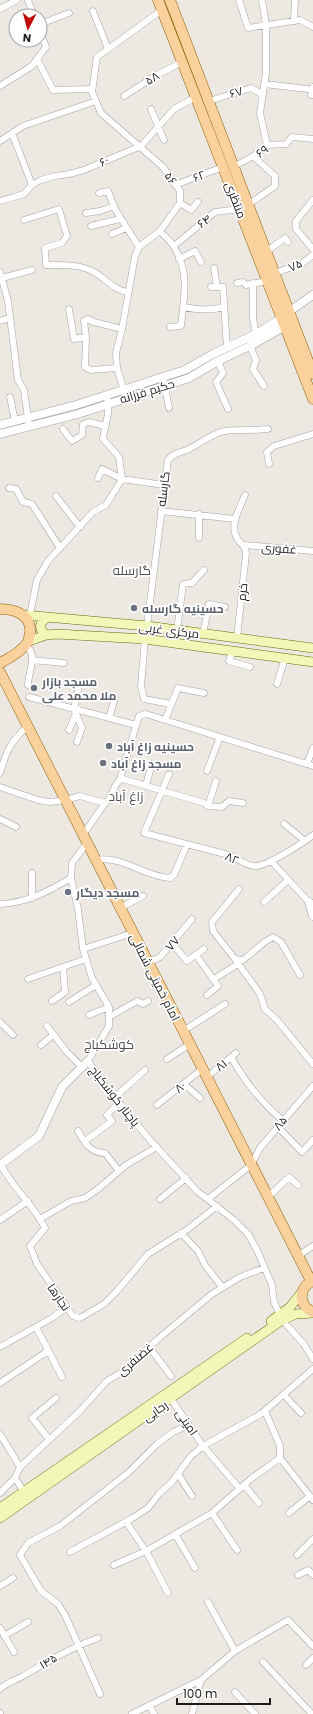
<svg xmlns="http://www.w3.org/2000/svg" width="313" height="1714" viewBox="0 0 313 1714" font-family="Poppins,Cairo,sans-serif">
	<style>
		.lines { fill: none; stroke-linecap: round; stroke-linejoin: round }
		.minor-casing { stroke: #a3a3a3; stroke-width: 7 }
		.tertiary-casing { stroke: #a3a3a3; stroke-width: 9 }
		.secondary-casing { stroke: #616d09; stroke-width: 10 }
		.primary-casing { stroke: #8e6306; stroke-width: 11 }
		.minor { stroke: #fff; stroke-width: 6 }
		.tertiary { stroke: #fff; stroke-width: 8 }
		.secondary { stroke: #f2f6b6; stroke-width: 9 }
		.primary { stroke: #f8d19c; stroke-width: 10 }
		.worship-dot { fill: #6b7280; stroke: #fff; stroke-width: 1.5 }
		.labels { text-anchor: middle; dominant-baseline: central; stroke-width: 3.5; stroke-linejoin: round; paint-order: stroke }
		.street-label { font-size: 12px; fill: #1c1c1c; stroke: #fff }
		.worship-label { font-size: 12px; font-weight: bold; fill: #5b616d; stroke: #fff; text-anchor: start }
		.neighbourhood-label { font-size: 13px; fill: #4f4f4f; stroke: #fff }
	</style>
	<rect width="100%" height="100%" fill="#ede9e2"/>
	<g class="lines">
		<defs>
			<path id="minor" d="M28 0 34 16
				M239 0 248 28 300 20 313 27
				M262 0 266 25V73L260 113 267 145
				M0 9 17 0
				M93 11 108 49
				M294 21 295 0
				M40 24 69 13
				M15 28 16 27
				M37 59 53 90 92 89
				M264 84 308 89
				M0 86 32 66 46 47 40 31
				M313 87 311 95H313
				M124 96 157 75 182 62
				M209 101 251 88 262 94
				M151 109 164 140
				M12 133 32 185
				M0 141 23 126 96 101
				M234 166C247 160 257 155 267 145L286 144 292 137 313 139
				M175 185 223 167
				M99 193 108 191 115 209 139 247
				M313 200 296 221V229L313 249
				M0 201 24 194 32 185 41 180 55 176 69 174 84 170 141 146 174 109 196 97
				M180 203 191 210 198 202
				M249 204 275 186V176L254 157
				M86 213 100 211 114 206
				M24 220 59 209 67 236 62 243 45 248 46 265C61 265 78 264 92 271 105 277 114 291 128 292
				M91 226 120 219
				M160 231C164 236 171 241 174 247 190 272 184 298 181 326L170 327
				M112 234 126 228
				M174 246 215 212 239 209
				M267 251 285 238 288 242
				M179 259 195 251 201 262
				M214 268 217 287
				M0 272 8 301 18 380 24 390 29 426
				M275 273 301 264 313 255
				M2 278 32 270
				M237 283 243 282 246 285 267 281
				M253 283V319L256 334
				M211 287H223L227 348
				M184 307C198 310 210 311 224 307
				M69 309 74 339 86 337
				M0 321 10 318
				M250 346 256 360 253 369 264 386
				M218 361 223 373 216 382 228 409
				M117 368 91 370 85 367 86 337 84 321 88 319 94 322 122 329
				M164 382 169 408
				M106 395C112 410 105 423 103 439L119 457 122 479
				M10 397 15 421
				M126 397 117 368 116 353 122 329 135 256 139 247 160 231 180 203V191L163 167 101 113 92 92 97 57 162 10
				M63 429 72 441 82 435 83 424 89 422 105 426
				M269 464 267 452 274 446 313 434
				M98 478 102 469 122 479
				M9 488 16 489 23 502 32 504 60 548
				M56 496 80 527
				M161 511 235 519
				M199 538V514
				M244 545 313 551
				M30 615 37 580 48 561 93 512 106 505 122 479 164 485
				M147 626 168 460C172 454 180 452 187 450 198 445 214 432 225 431 239 429 253 431 268 429
				M177 630 183 584 192 583 204 570
				M203 634 209 604 225 607
				M237 638 246 554C246 546 241 545 237 538 229 525 240 508 245 495
				M145 639 141 686 144 699 171 704
				M25 645C39 653 28 672 28 685
				M233 650 229 661 250 667
				M32 660 64 663
				M277 684 285 658
				M29 697 136 725
				M109 718 115 698
				M165 720 178 688 204 693
				M69 730 76 713
				M77 742 82 728 74 709 79 686
				M307 764 313 748
				M207 771 220 737
				M0 773C7 750 10 742 28 726
				M169 774 144 833 229 855C237 858 245 865 254 866 265 868 304 842 313 835
				M120 779 139 716 146 714 313 766
				M146 785 152 764
				M0 787 38 800 50 802 65 800 80 796 105 803C114 798 112 782 123 779L204 803 208 806 216 781
				M208 806 222 807 229 801 243 803
				M0 819 16 827
				M284 824 304 840
				M83 835 105 803
				M87 843 72 863 71 878 78 909 83 949 92 978 109 1007V1026L88 1061 106 1087 150 1140 197 1191 234 1220 248 1234 257 1250 272 1285 274 1302 280 1315
				M96 860C122 855 145 877 170 878L174 875 187 844
				M272 862 307 900 311 903
				M239 889 212 922 213 931 235 959 243 960 266 941 273 937 281 942 300 975
				M32 898V873
				M264 902 288 880
				M0 904C27 903 49 891 71 878
				M120 908 143 896
				M172 943 187 961 204 949
				M83 949 133 933
				M196 955 218 986 207 995
				M235 959 260 994 265 1009 277 1020 313 1064
				M148 963 160 957 192 919
				M28 979 86 959
				M214 979 238 964
				M52 1001 65 992 63 967
				M69 1002 96 985
				M89 1015 109 1007
				M109 1017 137 1001 143 1004 148 1001
				M0 1022 13 1035
				M47 1026 66 1051 82 1067
				M183 1031 225 1004
				M41 1045 53 1035
				M231 1057C245 1082 261 1102 282 1120
				M167 1059 190 1044
				M207 1077 236 1053
				M184 1084 200 1098
				M115 1097 145 1070
				M157 1105 202 1069
				M277 1126 302 1152 313 1140
				M78 1131C85 1143 90 1153 105 1153L119 1171
				M85 1141 112 1121 107 1115 119 1102
				M0 1163C11 1186 33 1204 45 1228L30 1246 37 1264 73 1316 80 1318 104 1304 117 1291 148 1254 188 1229 217 1206
				M268 1197 289 1177 298 1185
				M160 1199 186 1178
				M208 1199 251 1165 260 1148 313 1086
				M40 1219 71 1201 85 1198 98 1189 126 1165 157 1147
				M0 1220 28 1201
				M181 1233 198 1251 205 1265 222 1287
				M298 1256 313 1246
				M282 1320 303 1343 313 1359
				M36 1327 62 1377
				M0 1347 52 1318 67 1307
				M149 1347 171 1376
				M0 1383 48 1351
				M284 1395 301 1413
				M171 1399 203 1446 240 1489
				M0 1434 20 1467 15 1478 0 1493
				M49 1439 32 1418 56 1398
				M280 1458 313 1500
				M20 1467 79 1412 107 1381 124 1371 158 1339 212 1294 240 1277 264 1268
				M178 1474 192 1496
				M15 1478 24 1492
				M244 1485 259 1503
				M212 1513 237 1550
				M289 1513 310 1496
				M126 1522 146 1551 168 1593
				M175 1534 195 1568
				M70 1552 131 1519 148 1508 159 1494 172 1482 191 1456 203 1446 261 1414 313 1369
				M297 1555 313 1539
				M114 1565 146 1551 212 1513 252 1478 280 1458V1446L265 1411
				M298 1575 308 1570 313 1575
				M0 1586 13 1578
				M208 1602 235 1651
				M0 1628 14 1652
				M4 1636 28 1622
				M263 1662 312 1714
				M306 1665 313 1658
				M0 1689C6 1683 14 1681 21 1677 48 1662 69 1648 98 1638
				M235 1692 255 1714
				M100 1694 65 1615 58 1604 41 1591 20 1555 28 1543 60 1526 128 1473 157 1444 173 1432 189 1425
				M149 1705 154 1714
				M0 1713V1714
				M132 1714 201 1680
				M192 1714 201 1680 235 1651 288 1620 313 1646"/>
			<path id="tertiary" d="M290 311 313 295
				M0 425 76 405 185 370 213 354 256 334 282 318
				M0 434 78 414 189 378 218 361 250 346 285 326
				M309 902 313 916
				M0 1165 39 1136 62 1087 88 1061"/>
			<path id="secondary" d="M24 615 147 626 313 648
				M46 635C38 628 39 624 47 617
				M29 641 46 635 57 634 145 639 313 662
				M271 1321 290 1307 302 1292
				M0 1508 247 1338
				M0 1518 282 1320 296 1314 313 1313"/>
			<path id="primary" d="M158 0 313 399
				M170 0 313 374
				M0 609C15 609 32 615 30 633 29 636 29 640 28 642 22 651 10 658 0 663
				M0 672 311 1281
				M313 1281C298 1287 298 1306 313 1312"/>
		</defs>
		<!-- minor casing -->
		<use href="#minor" class="minor-casing"/>
		<!-- tertiary casing -->
		<use href="#tertiary" class="tertiary-casing"/>
		<!-- secondary casing -->
		<use href="#secondary" class="secondary-casing"/>
		<!-- primary casing -->
		<use href="#primary" class="primary-casing"/>
		<!-- minor -->
		<use href="#minor" class="minor"/>
		<!-- tertiary -->
		<use href="#tertiary" class="tertiary"/>
		<!-- secondary -->
		<use href="#secondary" class="secondary"/>
		<!-- primary -->
		<use href="#primary" class="primary"/>
	</g>
	<!-- markers -->
	<g class="worship-dot">
		<circle cx="134" cy="608" r="4"/>
		<circle cx="34" cy="688" r="4"/>
		<circle cx="109" cy="746" r="4"/>
		<circle cx="103" cy="763" r="4"/>
		<circle cx="68" cy="892" r="4"/>
	</g>
	<g class="labels">
		<!-- street labels -->
		<g class="street-label">
			<text transform="translate(152 78) rotate(-31)">۵۸</text>
			<text transform="translate(236 92) rotate(-17)">۶۷</text>
			<text transform="translate(262 151) rotate(-36)">۶۹</text>
			<text transform="translate(104 161) rotate(-24)">۶۰</text>
			<text transform="translate(199 176) rotate(-21)">۶۲</text>
			<text transform="translate(171 178) rotate(55)">۵۶</text>
			<text transform="translate(236 200) rotate(69)">منتظری</text>
			<text transform="translate(204 221) rotate(-38)">۶۴</text>
			<text transform="translate(295 265) rotate(-24)">۷۵</text>
			<text transform="translate(147 391) rotate(-17)">حکیم فرزانه</text>
			<text transform="translate(163 489) rotate(-83)">گارسله</text>
			<text transform="translate(279 548) rotate(4)">غفوری</text>
			<text transform="translate(242 592) rotate(-84)">خرم</text>
			<text transform="translate(169 630) rotate(7)">مرکزی غربی</text>
			<text transform="translate(232 858) rotate(22)">۸۲</text>
			<text transform="translate(172 943) rotate(-50)">۷۷</text>
			<text transform="translate(155 977) rotate(63)">امام خمینی شمالی</text>
			<text transform="translate(221 1065) rotate(-39)">۸۱</text>
			<text transform="translate(180 1087) rotate(-38)">۸۰</text>
			<text transform="translate(115 1096) rotate(52)">پاچنار کوشکباج</text>
			<text transform="translate(280 1123) rotate(-50)">۸۵</text>
			<text transform="translate(59 1297) rotate(55)">نجارها</text>
			<text transform="translate(135 1359) rotate(-41)">غضنفری</text>
			<text transform="translate(155 1411) rotate(-35)">رجایی</text>
			<text transform="translate(187 1422) rotate(56)">امینی</text>
			<text transform="translate(48 1661) rotate(-31)">۱۴۵</text>
		</g>
		<!-- worship labels -->
		<g class="worship-label">
			<text x="142" y="608">حسینیه گارسله</text>
			<text x="42" y="681">مسجد بازار<tspan x="42" dy="14">ملا محمد علی</tspan></text>
			<text x="117" y="746">حسینیه زاغ آباد</text>
			<text x="111" y="763">مسجد زاغ آباد</text>
			<text x="76" y="892">مسجد دیگار</text>
		</g>
		<!-- neighbourhood labels -->
		<g class="neighbourhood-label">
			<text x="132" y="570">گارسله</text>
			<text x="126" y="796">زاغ آباد</text>
			<text x="109" y="1044">کوشکباج</text>
		</g>
	</g>
	<!-- north arrow -->
	<g transform="translate(28 28) rotate(186)"><circle r="19" fill="#ffffff" stroke="#a4a4a4"/>
	<path d="M0-3L7 15L0 10L-7 15Z" fill="#c00a08"/>
	<text y="-6" font-size="11" font-weight="bold" text-anchor="middle" fill="#1c1c1c">N</text>
	</g>
	<!-- scale -->
	<path d="M177 1698v6h93v-6" fill="none" stroke="#1c1c1c" stroke-width="2"/>
	<text x="183" y="1698" font-size="12" fill="#1c1c1c" stroke="#ffffff" stroke-width="3" paint-order="stroke">100 m</text>
</svg>
